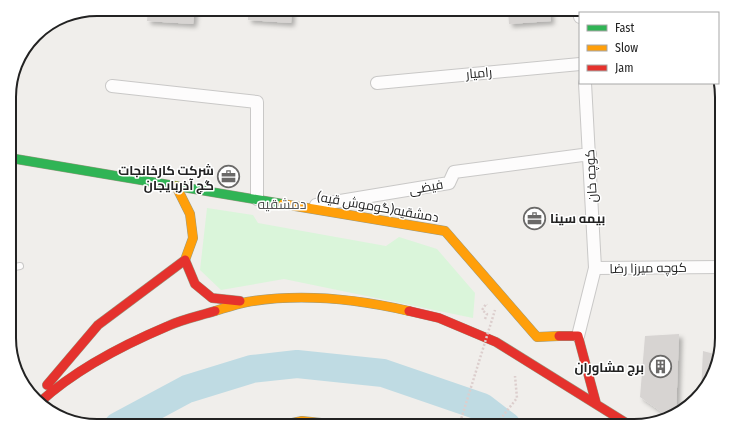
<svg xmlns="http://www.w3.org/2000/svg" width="731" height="435" viewBox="0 0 731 435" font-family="'Fira Sans Condensed',Cairo,sans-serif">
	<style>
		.park { fill: #daf5da }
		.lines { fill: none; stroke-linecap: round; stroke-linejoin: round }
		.river { stroke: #bfdbe3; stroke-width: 28 }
		.building { fill: #d7d4d2; filter: url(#shadow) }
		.lane-casing { stroke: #c9c8c7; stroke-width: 8 }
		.street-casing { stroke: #c9c8c7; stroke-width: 14 }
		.fast-casing { stroke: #999a82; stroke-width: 10 }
		.slow-casing { stroke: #999a82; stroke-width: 10 }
		.jam-casing { stroke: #999a82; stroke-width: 10 }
		.path { stroke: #dccecd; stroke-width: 2.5; stroke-dasharray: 2 2; stroke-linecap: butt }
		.lane { stroke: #fdfcfc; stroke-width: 6 }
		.street { stroke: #fdfcfc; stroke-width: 12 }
		.fast { stroke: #30b455; stroke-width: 9 }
		.slow { stroke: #ff9f0a; stroke-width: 9 }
		.jam { stroke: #e5322d; stroke-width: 9 }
		.path-bridge { stroke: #dccecd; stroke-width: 2.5; stroke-dasharray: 2 2; stroke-linecap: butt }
		.labels { text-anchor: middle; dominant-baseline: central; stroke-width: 3; stroke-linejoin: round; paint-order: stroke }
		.street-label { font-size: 13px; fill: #222; stroke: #fff }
		.poi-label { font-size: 13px; font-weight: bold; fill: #222; stroke: #fff; text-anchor: end }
		.neighbourhood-label { font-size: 14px; fill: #555; stroke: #fff }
		.rim { fill: none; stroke: #222; stroke-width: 2 }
	</style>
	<defs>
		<filter id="shadow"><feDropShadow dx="3.5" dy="3.5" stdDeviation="2" flood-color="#0004"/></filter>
	</defs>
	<rect width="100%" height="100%" fill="#f0eeeb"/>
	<!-- park -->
	<path class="park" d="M207 208 253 215 258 223 386 246 399 237 437 249 475 293 473 318 284 279 221 290 200 270Z"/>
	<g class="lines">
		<!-- river -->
		<path class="river" d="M118 426 187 389 252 369 297 364 383 373 482 407 507 426"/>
	</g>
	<!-- building -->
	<path class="building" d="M148 9H195L193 24 147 21Z
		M248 9H292L291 23 248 20Z
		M517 9H550L551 21 509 24 508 11H517Z
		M679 334 676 415 669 417 640 397 645 336Z
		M703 351 718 355 710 382 701 392Z"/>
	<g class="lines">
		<defs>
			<path id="lane" d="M10 268 20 266"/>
			<path id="street" d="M579 9 580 17
				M377 83 580 64
				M112 86 257 102V199
				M316 205 449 183 454 172 590 154
				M595 268 722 267
				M578 336 595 268 585 83"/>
			<path id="fast" d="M10 158 283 204"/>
			<path id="slow" d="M176 186 190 214 193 238 185 260
				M283 204 445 231 537 337 559 336
				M215 311C225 308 236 304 247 302 300 293 357 299 409 311
				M278 426 302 421 350 426"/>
			<path id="jam" d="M409 311 439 318 496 342 631 426
				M559 336H578L596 403
				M47 385 98 325 185 260 195 284 212 298 240 301
				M40 402C76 369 123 345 168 326 183 319 199 316 215 311"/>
		</defs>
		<!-- lane casing -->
		<use href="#lane" class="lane-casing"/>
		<!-- street casing -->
		<use href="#street" class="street-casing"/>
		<!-- fast casing -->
		<use href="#fast" class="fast-casing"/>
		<!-- slow casing -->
		<use href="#slow" class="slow-casing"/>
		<!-- jam casing -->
		<use href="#jam" class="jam-casing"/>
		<!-- path -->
		<path class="path" d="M485 319 487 314 482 310 486 304 487 305
			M495 426 517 398 515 376"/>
		<!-- lane -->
		<use href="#lane" class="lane"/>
		<!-- street -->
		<use href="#street" class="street"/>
		<!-- fast -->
		<use href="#fast" class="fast"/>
		<!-- slow -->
		<use href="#slow" class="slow"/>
		<!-- jam -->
		<use href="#jam" class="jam"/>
		<!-- path-bridge -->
		<path class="path-bridge" d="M459 426 495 310"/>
	</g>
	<!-- icons -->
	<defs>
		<symbol id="office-ring" viewBox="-11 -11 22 22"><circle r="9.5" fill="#fff" stroke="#6a6968" stroke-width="1.5"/><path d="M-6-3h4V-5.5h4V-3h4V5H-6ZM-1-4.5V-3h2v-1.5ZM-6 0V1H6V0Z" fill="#6a6968"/></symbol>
		<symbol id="building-ring" viewBox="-11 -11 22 22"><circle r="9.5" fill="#fff" stroke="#6a6968" stroke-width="1.5"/><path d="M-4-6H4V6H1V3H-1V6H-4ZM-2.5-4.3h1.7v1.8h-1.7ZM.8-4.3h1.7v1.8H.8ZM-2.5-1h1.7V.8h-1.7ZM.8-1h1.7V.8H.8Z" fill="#6a6968"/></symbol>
	</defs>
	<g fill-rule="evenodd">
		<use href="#office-ring" x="216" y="164" width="25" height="25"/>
		<use href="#office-ring" x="522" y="206" width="25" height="25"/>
		<use href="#building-ring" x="648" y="354" width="25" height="25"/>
	</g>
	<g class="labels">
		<!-- street labels -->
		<g class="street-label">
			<text transform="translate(479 73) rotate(-5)">رامیار</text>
			<text transform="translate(591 176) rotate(-93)">کوچه خان</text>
			<text transform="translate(426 187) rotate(-10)">فیضی</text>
			<text transform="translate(378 207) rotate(10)">دمشقیه(گوموش قیه)</text>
			<text transform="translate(648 268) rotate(-1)">کوچه میرزا رضا</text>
		</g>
		<!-- poi labels -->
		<g class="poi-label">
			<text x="214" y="170">شرکت کارخانجات<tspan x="214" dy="15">گچ آذربایجان</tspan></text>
			<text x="550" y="218" text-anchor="start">بیمه سینا</text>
			<text x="644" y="367">برج مشاوران</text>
		</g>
		<!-- neighbourhood labels -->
		<g class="neighbourhood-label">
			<text x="282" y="204">دمشقیه</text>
		</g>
	</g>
	<!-- crop -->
	<path d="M0 0H731V435H0ZM97 16H634A81 81 0 0 1 715 97V338A81 81 0 0 1 634 419H97A81 81 0 0 1 16 338V97A81 81 0 0 1 97 16Z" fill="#fff" fill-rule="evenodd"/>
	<path class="rim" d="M97 16H634A81 81 0 0 1 715 97V338A81 81 0 0 1 634 419H97A81 81 0 0 1 16 338V97A81 81 0 0 1 97 16Z"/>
	<!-- legend -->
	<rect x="579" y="12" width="140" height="72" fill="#ffffff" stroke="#a7a7a7"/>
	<rect x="587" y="25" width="20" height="6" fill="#30b455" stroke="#a7a7a7"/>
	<text x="615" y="32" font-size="12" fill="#222222">Fast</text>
	<rect x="587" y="45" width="20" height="6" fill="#ff9f0a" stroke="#a7a7a7"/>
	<text x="615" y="52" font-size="12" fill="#222222">Slow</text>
	<rect x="587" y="65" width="20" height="6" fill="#e5322d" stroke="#a7a7a7"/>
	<text x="615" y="72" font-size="12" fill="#222222">Jam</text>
</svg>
